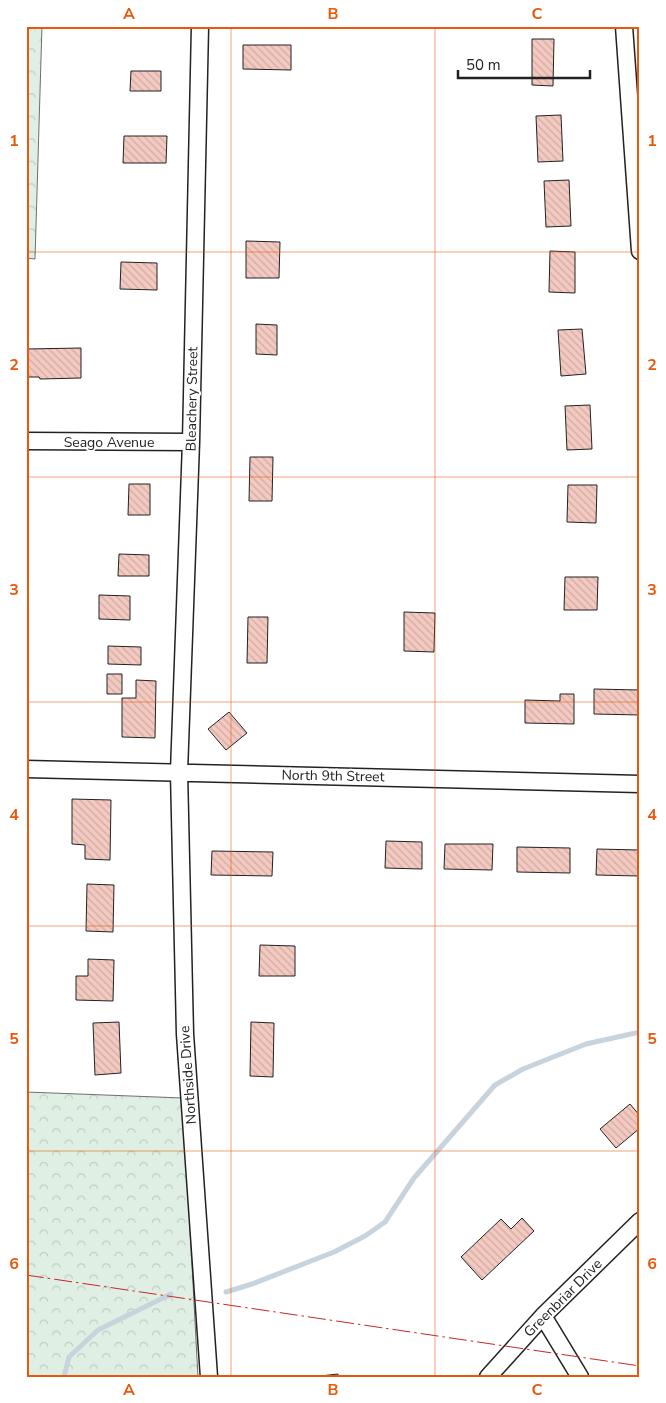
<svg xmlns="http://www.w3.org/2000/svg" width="666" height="1403" viewBox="0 0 666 1403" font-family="'Nunito Sans',sans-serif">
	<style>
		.forest { fill: url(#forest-crowns); stroke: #6f6f6f }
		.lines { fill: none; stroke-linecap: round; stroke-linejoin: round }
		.stream { stroke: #c7d3dd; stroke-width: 5 }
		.building { fill: url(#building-back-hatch); stroke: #222 }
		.street-casing { stroke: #222; stroke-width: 19 }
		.street { stroke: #fff; stroke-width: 16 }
		.power { stroke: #c62828; stroke-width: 1; stroke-dasharray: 18 4 2.5 4; stroke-linecap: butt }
		.grid { fill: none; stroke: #e8590c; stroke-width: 1; stroke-opacity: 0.55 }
		.labels { text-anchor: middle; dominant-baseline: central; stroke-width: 4; stroke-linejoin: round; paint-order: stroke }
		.street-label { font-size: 14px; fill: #222; stroke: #fff }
		.neatline { fill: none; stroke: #e8590c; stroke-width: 2 }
		.grid-label { font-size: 16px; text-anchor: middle; font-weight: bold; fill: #e8590c }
	</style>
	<defs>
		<pattern id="forest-crowns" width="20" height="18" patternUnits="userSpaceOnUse" patternTransform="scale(1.25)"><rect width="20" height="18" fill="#e0efe3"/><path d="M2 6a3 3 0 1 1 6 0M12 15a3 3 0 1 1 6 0" fill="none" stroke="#c0cdc2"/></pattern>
		<pattern id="building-back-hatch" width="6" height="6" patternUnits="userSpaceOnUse" patternTransform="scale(1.25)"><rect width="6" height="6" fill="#f3c9c0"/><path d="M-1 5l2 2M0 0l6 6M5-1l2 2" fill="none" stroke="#d0aca5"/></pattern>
	</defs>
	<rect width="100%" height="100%" fill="#fff"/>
	<!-- forest -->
	<path class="forest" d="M26 26H42L35 259 26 258Z
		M26 1092 183 1098 198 1377H26Z"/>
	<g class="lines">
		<!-- stream -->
		<path class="stream" d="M226 1292 252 1284 334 1252 365 1236 385 1222 414 1178 495 1085 523 1069 586 1044 640 1032
			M64 1377 69 1357 98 1330 171 1294"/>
	</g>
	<!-- building -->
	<path class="building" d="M532 39H554L553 86 532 85Z
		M243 45H291V70L243 69Z
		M131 71H161V91H130Z
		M561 115 563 161 538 162 536 116Z
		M124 136H167L166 163H123Z
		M569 180 571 226 546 227 544 181Z
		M246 241 280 242 279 278H246Z
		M550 251 575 252V293L549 292Z
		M121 262 157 263V290L120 289Z
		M256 324 277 325V355L256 354Z
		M582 329 586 374 561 376 558 330Z
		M81 348V378L40 379 39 377H26V349Z
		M590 405 592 449 567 450 565 406Z
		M250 457H273L272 501H249Z
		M129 484H150V515H128Z
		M568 485H597L596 523 567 522Z
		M119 554 149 555V576H118Z
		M565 577H598L597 610H564Z
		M99 595 130 596V620L99 619Z
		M404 612 435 613 434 652 404 651Z
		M248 617H268L267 663H247Z
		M108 646 141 647V665L108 664Z
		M107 674H122V694H107Z
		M136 680 156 681 155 738 122 737V698H136Z
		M594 689 640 690V715L594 714Z
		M560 694H574V724L525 723V700L560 701Z
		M229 712 247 733 226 750 208 729Z
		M72 799 111 800 110 860 85 859V845L72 844Z
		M386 841 422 842V869L385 868Z
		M445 844H493L492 870 444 869Z
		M517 847 570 848V873L517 872Z
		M597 849 639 850 638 876 596 875Z
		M212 851 273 852 272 876 211 875Z
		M87 884 114 885 113 932 86 931Z
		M260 945 295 946V976H259Z
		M88 959 114 960 113 1001 76 1000V976H88Z
		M119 1022 121 1073 95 1075 93 1023Z
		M251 1022 274 1023 273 1077 250 1076Z
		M630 1104 640 1116V1128L616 1148 600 1129Z
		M522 1218 534 1231 482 1280 461 1257 501 1219 511 1229Z
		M338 1374V1377H311Z"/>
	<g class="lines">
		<defs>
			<path id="street" d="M200 26 191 442 179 772 185 1034 209 1377
				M624 26 640 251
				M26 441 191 442
				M26 769 640 784
				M543 1316 580 1377
				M488 1377 543 1316 640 1221"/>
		</defs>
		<!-- street casing -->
		<use href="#street" class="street-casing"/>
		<!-- street -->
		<use href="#street" class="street"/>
		<!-- power -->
		<path class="power" d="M26 1275 640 1366"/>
	</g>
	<!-- grid -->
	<path class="grid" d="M231 26V1377M435 26V1377M26 252H640M26 477H640M26 702H640M26 926H640M26 1151H640"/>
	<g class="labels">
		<!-- street labels -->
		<g class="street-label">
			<text transform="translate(192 399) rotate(-89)">Bleachery Street</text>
			<text x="109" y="442">Seago Avenue</text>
			<text transform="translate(333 776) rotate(1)">North 9th Street</text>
			<text transform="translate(188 1075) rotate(-94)">Northside Drive</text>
			<text transform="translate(563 1298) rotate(-45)">Greenbriar Drive</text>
		</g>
	</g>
	<!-- border -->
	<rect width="666" height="1403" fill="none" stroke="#ffffff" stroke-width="55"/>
	<!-- scale -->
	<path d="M458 70v8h132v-8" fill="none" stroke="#222222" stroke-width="2.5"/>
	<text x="466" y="70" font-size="15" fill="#222222" stroke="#ffffff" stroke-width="4" paint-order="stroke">50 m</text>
	<rect x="28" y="28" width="610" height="1348" class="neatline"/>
	<g class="grid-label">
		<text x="129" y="19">A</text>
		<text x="333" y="19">B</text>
		<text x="537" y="19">C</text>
		<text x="14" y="146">1</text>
		<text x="652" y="146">1</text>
		<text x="14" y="370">2</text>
		<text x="652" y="370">2</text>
		<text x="14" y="595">3</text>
		<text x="652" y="595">3</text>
		<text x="14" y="820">4</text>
		<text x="652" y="820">4</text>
		<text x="14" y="1044">5</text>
		<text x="652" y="1044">5</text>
		<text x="14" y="1269">6</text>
		<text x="652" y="1269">6</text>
		<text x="129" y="1395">A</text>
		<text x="333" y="1395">B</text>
		<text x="537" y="1395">C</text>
	</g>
</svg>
